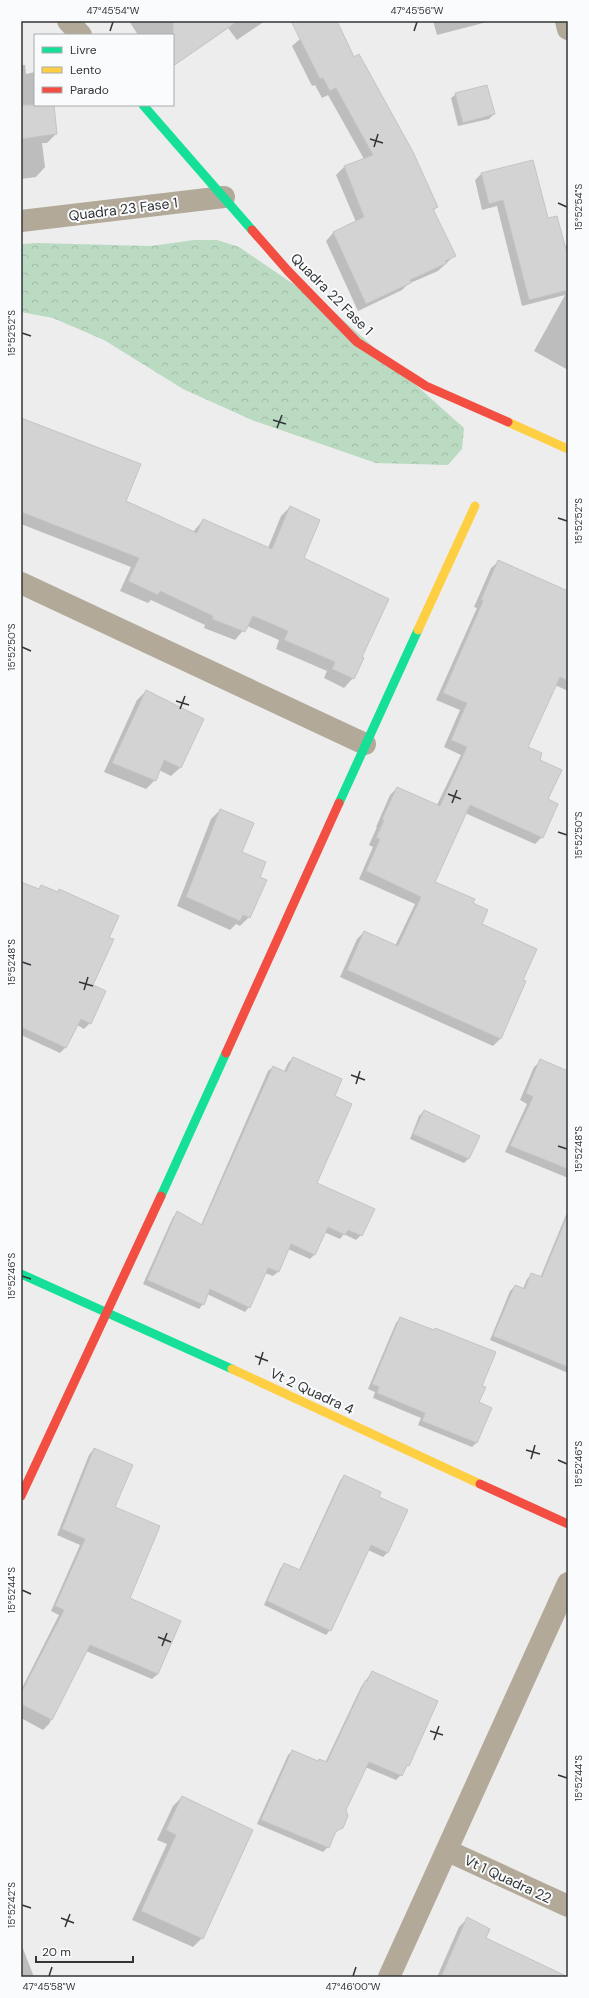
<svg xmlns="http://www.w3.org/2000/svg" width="589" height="1998" viewBox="0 0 589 1998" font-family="'DM Sans',sans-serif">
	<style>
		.forest { fill: url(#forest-crowns) }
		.shadow { fill: #0003 }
		.building { fill: #d3d3d4; stroke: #c4c4c4 }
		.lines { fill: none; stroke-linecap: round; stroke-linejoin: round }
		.street { stroke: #b2a998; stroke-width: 22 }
		.fast { stroke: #16e098; stroke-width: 9 }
		.slow { stroke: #ffcf43; stroke-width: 9 }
		.jam { stroke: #f24e42; stroke-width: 9 }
		.ticks { fill: none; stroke: #333435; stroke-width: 1.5 }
		.labels { text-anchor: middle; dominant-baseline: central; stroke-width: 4; stroke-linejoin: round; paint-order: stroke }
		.street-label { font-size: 14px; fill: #333435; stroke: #f9fbfc }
		.neatline { fill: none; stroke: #333435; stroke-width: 1.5 }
		.ticks-label { font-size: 10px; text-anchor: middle; fill: #333435 }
	</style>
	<defs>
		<pattern id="forest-crowns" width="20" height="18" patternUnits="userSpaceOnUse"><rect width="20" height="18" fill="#badac2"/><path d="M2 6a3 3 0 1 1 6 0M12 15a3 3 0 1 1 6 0" fill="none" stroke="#a0bca7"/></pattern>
	</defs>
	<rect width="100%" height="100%" fill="#ededee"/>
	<!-- forest -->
	<path class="forest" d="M194 240H217L239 247 333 311 464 428 462 449 448 465 376 463 252 420 183 389 104 340 53 318 21 312V244L37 243 151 246Z"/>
	<!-- shadow -->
	<path class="shadow" d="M129 21H265L237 40 228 28 173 66V35H138Z
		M433 21H491L437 35Z
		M300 39 354 58 437 207 433 211 454 256 438 271 408 284 402 290 358 311 326 241 333 233 356 222 336 175 344 167 364 159 328 95 322 98 315 85 312 86 292 46Z
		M21 65H25L26 74 35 72V105H53L56 134 47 143H42L45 167 36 177 21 179Z
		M456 94 494 114 489 119 458 126 451 98Z
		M481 174 548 219 564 246 568 245V370L534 351 565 295 522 306 497 206 482 210 475 180Z
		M21 418 125 502 193 532 203 520 268 548 281 516 290 507 303 558 361 657 353 678 344 688 324 678 327 671 276 649 279 640 247 626 235 640 204 628 205 625 151 600 148 603 120 591 131 567 21 524Z
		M499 561 568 647V691L555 685 527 748 538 760 546 800 542 837 535 844 465 813 434 882 472 904 481 924 521 981 524 982 500 1039 493 1046 340 977 357 939 364 932 395 946 415 904 359 879 373 847 369 845 377 827H376L390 795 397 788 437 805 461 755 444 747 460 710 436 700 477 608 474 607 491 568Z
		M146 691 181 767 171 776 159 770 155 780 146 789 104 772 137 700Z
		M220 810 240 853 258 878 249 917 240 926 236 924 230 930 177 906 211 819Z
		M21 883 38 890 42 886 57 892 60 890 108 938 91 985 90 1023 84 1029 77 1025 65 1048 60 1053 21 1035Z
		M293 1058 334 1096 315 1183 361 1235 356 1240 344 1234 340 1239 324 1232 315 1254 310 1259 288 1249 278 1272 273 1276 265 1273 249 1307 245 1312 207 1294 203 1304 199 1309 143 1284 173 1217 177 1213 201 1225 268 1071 273 1067 284 1072 288 1063Z
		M541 1061 566 1071 568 1065V1178L505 1152 527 1104 520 1100 534 1067Z
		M424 1111 479 1136 468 1159 464 1163 410 1139 419 1116Z
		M568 1210V1373L490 1340 510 1291 515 1286 523 1289 527 1279 532 1274 540 1278Z
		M400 1318 480 1386 477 1442 472 1447 418 1425 421 1418 373 1398 375 1392 368 1389 396 1323Z
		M94 1449 113 1507 129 1599 158 1674 152 1679 86 1651 49 1724 43 1730 21 1718V1690L59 1615 51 1611 80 1545 57 1535 89 1455Z
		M344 1476 377 1498 388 1552 383 1557 368 1550 330 1630 326 1635 264 1605 280 1569 285 1564 299 1570 340 1481Z
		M372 1672 408 1765 401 1775 396 1780 365 1767 345 1810 342 1827 334 1834 328 1847 323 1852 257 1824 288 1755 293 1751 317 1762 319 1760 325 1763 361 1687Z
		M182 1797 202 1938 193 1947 132 1920 167 1844 157 1840 173 1806Z
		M467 1919 485 1939 568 1977H437L459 1927Z
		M22 1946 34 1977H21Z"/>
	<!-- building -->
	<path class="building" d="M173 21H238L173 66Z
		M291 21H337L354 57 359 54 413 152 438 207 433 209 456 256 445 261 447 263 410 280 411 283 366 304 333 232 364 217 344 166 373 155 336 88 330 91 323 78 320 79Z
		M487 85 495 114 463 123 455 93Z
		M21 105H54L57 134 21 139Z
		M533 160 548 218 557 216 568 257V290L529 300 503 200 489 204 481 173Z
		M21 418 141 464 126 501 197 533 203 519 272 549 290 506 320 520 304 558 389 599 362 657 364 658 354 679 332 669 335 662 284 640 288 631 253 616 245 632 212 619 213 616 160 591 158 595 128 581 139 558 21 512Z
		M498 560 568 591V681L560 677 528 747 542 753 540 760 562 770 548 799 558 804 543 838 470 805 435 882 475 899 473 903 488 910 482 924 537 949 523 980 526 981 501 1039 347 970 364 931 398 946 421 897 366 871 380 839 376 838 384 820 382 819 397 787 440 806 467 747 451 740 467 703 443 693 483 601 481 600Z
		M146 690 204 719 181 768 164 760 156 781 112 763Z
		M220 809 254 823 242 852 266 862 260 877 267 880 250 918 243 915 240 921 186 897Z
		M21 882 39 889 41 885 58 892 59 889 119 916 109 938 114 939 93 985 106 991 91 1024 81 1019 66 1048 21 1027Z
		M293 1057 342 1079 335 1096 352 1104 317 1183 375 1209 362 1236 348 1230 345 1235 328 1227 315 1255 291 1244 279 1272 268 1268 250 1308 210 1289 204 1305 147 1280 177 1211 202 1225 273 1066 286 1072Z
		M540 1059 568 1071V1169L510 1146 533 1097 526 1093Z
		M424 1110 480 1136 469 1159 413 1134Z
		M567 1216H568V1367L493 1336 515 1285 525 1289 531 1273 542 1277Z
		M400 1317 434 1330 435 1328 496 1352 482 1386 486 1387 479 1402 492 1408 477 1443 422 1421 425 1413 377 1393 379 1387 372 1384Z
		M94 1448 133 1465 115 1507 160 1526 130 1598 181 1621 158 1674 90 1645 52 1720 21 1704V1693L64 1610 55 1606 85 1539 62 1529Z
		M344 1475 381 1492 379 1497 408 1510 388 1553 371 1545 331 1631 267 1601 284 1563 300 1570Z
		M372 1671 438 1701 409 1766 407 1765 402 1776 369 1762 346 1810 348 1816 343 1828 336 1831 329 1848 261 1820 292 1750 318 1761 319 1759 327 1762 365 1681H367Z
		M182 1796 253 1830 203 1939 141 1911 176 1835 166 1830Z
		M467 1917 490 1929 486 1938 568 1977H441Z"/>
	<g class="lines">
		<!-- street -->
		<path class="street" d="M68 21 81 35
			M566 21 568 29
			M21 221 224 197
			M21 583 365 744
			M448 1851 568 1906
			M389 1977 568 1583"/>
		<!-- fast -->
		<path class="fast" d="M143 105 252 230
			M339 803 418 630
			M161 1196 226 1053
			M21 1274 232 1369"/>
		<!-- slow -->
		<path class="slow" d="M508 422 568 449
			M418 630 475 506
			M232 1369 480 1484"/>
		<!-- jam -->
		<path class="jam" d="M252 230 288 271 357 342 426 386 508 422
			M226 1053 339 803
			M480 1484 568 1524
			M21 1496 161 1196"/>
	</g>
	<!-- ticks -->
	<path class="ticks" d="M110 31 113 22M414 31 417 22M370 139 383 143M374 147 378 134M558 203 567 207M22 333 31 336M273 420 286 424M277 428 282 415M558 518 567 521M22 647 31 651M176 701 189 705M180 709 185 696M448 794 461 799M452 803 457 790M558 832 567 835M22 962 31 965M79 982 93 986M84 990 88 977M351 1075 365 1080M356 1084 360 1071M558 1146 567 1149M22 1276 31 1279M255 1356 268 1361M259 1365 263 1352M526 1450 540 1454M531 1459 535 1445M558 1460 567 1464M22 1590 31 1594M158 1637 171 1642M162 1646 167 1633M430 1731 443 1735M434 1740 439 1726M558 1775 567 1778M22 1905 31 1908M61 1918 74 1923M65 1927 70 1914M49 1976 52 1967M353 1976 356 1967"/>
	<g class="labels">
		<!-- street labels -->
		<g class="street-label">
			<text transform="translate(123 209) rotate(-7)">Quadra 23 Fase 1</text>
			<text transform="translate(332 294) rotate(45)">Quadra 22 Fase 1</text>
			<text transform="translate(312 1391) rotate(25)">Vt 2 Quadra 4</text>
			<text transform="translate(508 1879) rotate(25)">Vt 1 Quadra 22</text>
		</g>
	</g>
	<!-- border -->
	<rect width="589" height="1998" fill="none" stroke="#f9fbfc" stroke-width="44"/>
	<!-- legend -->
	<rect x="34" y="34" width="140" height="72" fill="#f9fbfc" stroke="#aaabac"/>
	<rect x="42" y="47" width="20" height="6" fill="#16e098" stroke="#aaabac"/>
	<text x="70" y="54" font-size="12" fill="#333435">Livre</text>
	<rect x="42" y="67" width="20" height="6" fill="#ffcf43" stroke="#aaabac"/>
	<text x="70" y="74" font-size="12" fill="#333435">Lento</text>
	<rect x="42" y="87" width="20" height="6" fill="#f24e42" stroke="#aaabac"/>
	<text x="70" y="94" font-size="12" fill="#333435">Parado</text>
	<!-- scale -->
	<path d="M36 1956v6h97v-6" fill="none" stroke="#333435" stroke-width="2"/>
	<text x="42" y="1956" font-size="12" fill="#333435" stroke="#f9fbfc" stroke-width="3" paint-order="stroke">20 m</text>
	<rect x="22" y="22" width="545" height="1954" class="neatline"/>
	<g class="ticks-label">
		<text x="113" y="14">47°45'54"W</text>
		<text x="417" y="14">47°45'56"W</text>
		<text transform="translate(578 207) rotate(-90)" y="4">15°52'54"S</text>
		<text transform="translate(11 333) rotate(-90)" y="4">15°52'52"S</text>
		<text transform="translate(578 521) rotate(-90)" y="4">15°52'52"S</text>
		<text transform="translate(11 647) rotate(-90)" y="4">15°52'50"S</text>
		<text transform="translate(578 835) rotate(-90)" y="4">15°52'50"S</text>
		<text transform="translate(11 962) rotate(-90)" y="4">15°52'48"S</text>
		<text transform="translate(578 1149) rotate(-90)" y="4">15°52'48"S</text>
		<text transform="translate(11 1276) rotate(-90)" y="4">15°52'46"S</text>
		<text transform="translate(578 1464) rotate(-90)" y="4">15°52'46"S</text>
		<text transform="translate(11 1590) rotate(-90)" y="4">15°52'44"S</text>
		<text transform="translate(578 1778) rotate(-90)" y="4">15°52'44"S</text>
		<text transform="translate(11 1905) rotate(-90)" y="4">15°52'42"S</text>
		<text x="49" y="1990">47°45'58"W</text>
		<text x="353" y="1990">47°46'00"W</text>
	</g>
</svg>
